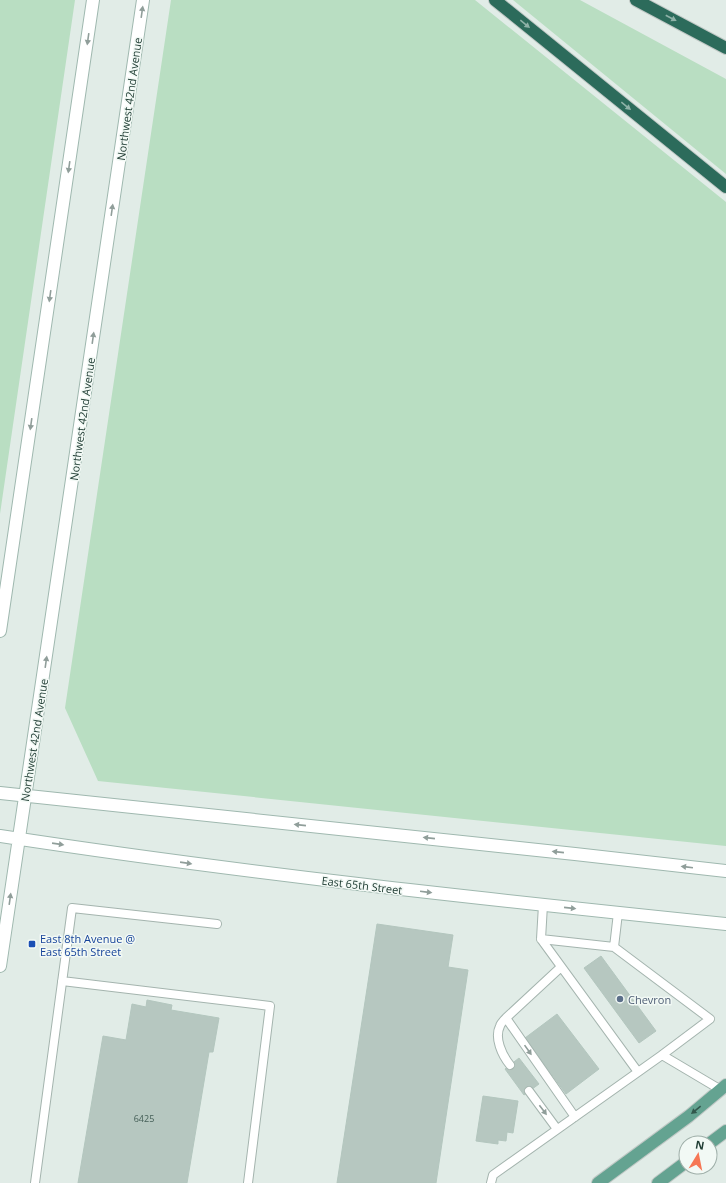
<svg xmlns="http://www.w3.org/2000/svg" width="726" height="1183" viewBox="0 0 726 1183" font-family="'Open Sans',sans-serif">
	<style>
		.green { fill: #b9dec2 }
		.building { fill: #b6c7c0; stroke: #b3c6be }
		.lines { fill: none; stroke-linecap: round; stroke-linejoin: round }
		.service-casing { stroke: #a4b4ae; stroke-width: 10 }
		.secondary-casing { stroke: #9fb8af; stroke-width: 14 }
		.primary-casing { stroke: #c1c9c6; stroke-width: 14 }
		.motorway-casing { stroke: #c1c9c6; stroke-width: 14 }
		.service { stroke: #fff; stroke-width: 8 }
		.secondary { stroke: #fff; stroke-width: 12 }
		.primary { stroke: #64a391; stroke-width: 12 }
		.motorway { stroke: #2c6b5b; stroke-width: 12 }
		.oneway { fill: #909e9a }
		.oneway2 { fill: #8fb2a8 }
		.oneway3 { fill: #32574c }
		.transit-dot { fill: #1a4fb4; stroke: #f2f9f5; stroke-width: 1.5 }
		.service-dot { fill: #5c6f8a; stroke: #f2f9f5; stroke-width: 1.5 }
		.labels { text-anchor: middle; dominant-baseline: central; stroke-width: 3; stroke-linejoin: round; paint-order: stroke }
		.number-label { font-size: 9px; fill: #466058 }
		.street-label { font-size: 11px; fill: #213e35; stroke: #f2f9f5 }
		.transit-label { font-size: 11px; fill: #164399; stroke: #f2f9f5; text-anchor: start }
		.service-label { font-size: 11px; fill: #4e5e75; stroke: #f2f9f5; text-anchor: start }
	</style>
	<rect width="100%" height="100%" fill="#e1ece7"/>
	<!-- green -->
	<path class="green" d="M0 0H75L0 514Z
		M171 0H475L726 202V846L98 781 65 708Z
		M513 0H580L726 79V174Z"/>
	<!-- building -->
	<path class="building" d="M377 924 453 935 448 967 468 970 436 1183H337Z
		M601 956 656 1031 639 1043 584 968Z
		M147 1000 172 1005 171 1010 219 1018 213 1052H209L187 1183H78L103 1036 126 1040 132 1004 146 1007Z
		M557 1014 599 1069 566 1094 525 1038Z
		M519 1058 539 1084 524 1095 505 1069Z
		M483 1096 518 1101 513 1133 507 1132 506 1141 498 1140V1144L476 1141Z"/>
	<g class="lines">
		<defs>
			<path id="service" d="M543 905 541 939 614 947 710 1019 662 1055
				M541 939 638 1072
				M614 947 618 913
				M62 981 270 1006 248 1183
				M506 1018 575 1117
				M510 1065C502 1055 494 1038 500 1026 501 1023 504 1020 506 1018L561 967
				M529 1091 557 1129
				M35 1183 72 908 217 924
				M491 1183 493 1175 662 1055 721 1090"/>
			<path id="secondary" d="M0 631 93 0
				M0 793 575 854 726 871
				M0 836C241 873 483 899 726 924
				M0 966 143 0"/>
			<path id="primary" d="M710 1143 726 1131
				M598 1183 689 1116 726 1085
				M658 1183 686 1162"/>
			<path id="motorway" d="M495 0 726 187
				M636 0 726 48"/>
		</defs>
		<!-- service casing -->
		<use href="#service" class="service-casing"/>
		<!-- secondary casing -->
		<use href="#secondary" class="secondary-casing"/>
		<!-- primary casing -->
		<use href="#primary" class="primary-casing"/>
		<!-- motorway casing -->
		<use href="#motorway" class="motorway-casing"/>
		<!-- service -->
		<use href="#service" class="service"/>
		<!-- secondary -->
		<use href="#secondary" class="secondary"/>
		<!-- primary -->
		<use href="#primary" class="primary"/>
		<!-- motorway -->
		<use href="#motorway" class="motorway"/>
	</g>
	<!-- one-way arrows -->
	<defs><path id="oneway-solid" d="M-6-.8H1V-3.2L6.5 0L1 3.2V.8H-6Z"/></defs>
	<g class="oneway">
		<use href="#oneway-solid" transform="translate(142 12) rotate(-82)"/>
		<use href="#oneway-solid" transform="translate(88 39) rotate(98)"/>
		<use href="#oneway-solid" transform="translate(69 167) rotate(98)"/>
		<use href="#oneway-solid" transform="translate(112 210) rotate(-82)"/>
		<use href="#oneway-solid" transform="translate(50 296) rotate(98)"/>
		<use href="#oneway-solid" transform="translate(93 338) rotate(-82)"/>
		<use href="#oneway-solid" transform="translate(31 424) rotate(98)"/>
		<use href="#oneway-solid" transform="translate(46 662) rotate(-82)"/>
		<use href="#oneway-solid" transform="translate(300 825) rotate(-174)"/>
		<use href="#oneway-solid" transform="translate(429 838) rotate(-174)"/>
		<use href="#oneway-solid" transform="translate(58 844) rotate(8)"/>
		<use href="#oneway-solid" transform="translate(558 852) rotate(-174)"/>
		<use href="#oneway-solid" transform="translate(186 863) rotate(8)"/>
		<use href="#oneway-solid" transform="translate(687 867) rotate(-173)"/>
		<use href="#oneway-solid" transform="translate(426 892) rotate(7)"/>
		<use href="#oneway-solid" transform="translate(10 899) rotate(-82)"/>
		<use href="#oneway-solid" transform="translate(570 908) rotate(6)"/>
		<use href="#oneway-solid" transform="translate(528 1050) rotate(55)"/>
		<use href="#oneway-solid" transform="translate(543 1110) rotate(53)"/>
	</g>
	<g class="oneway2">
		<use href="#oneway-solid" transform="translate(671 18) rotate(28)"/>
		<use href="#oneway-solid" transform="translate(525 24) rotate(39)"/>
		<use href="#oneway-solid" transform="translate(626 106) rotate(39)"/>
	</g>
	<use class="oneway3" href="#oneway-solid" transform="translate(696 1110) rotate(141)"/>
	<!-- markers -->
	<rect class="transit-dot" x="28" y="940" width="8" height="8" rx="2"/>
	<circle class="service-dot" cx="620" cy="999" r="4"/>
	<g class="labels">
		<!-- number labels -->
		<g class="number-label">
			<text x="144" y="1118">6425</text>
		</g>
		<!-- street labels -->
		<g class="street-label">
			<text transform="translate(129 99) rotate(-82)">Northwest 42nd Avenue</text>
			<text transform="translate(82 419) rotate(-82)">Northwest 42nd Avenue</text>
			<text transform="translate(34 740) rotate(-81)">Northwest 42nd Avenue</text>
			<text transform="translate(362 885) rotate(7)">East 65th Street</text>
		</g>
		<!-- transit labels -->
		<g class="transit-label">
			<text x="40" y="938">East 8th Avenue @<tspan x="40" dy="13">East 65th Street</tspan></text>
		</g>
		<!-- service labels -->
		<g class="service-label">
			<text x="628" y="999">Chevron</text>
		</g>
	</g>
	<!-- north arrow -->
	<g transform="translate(698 1155) rotate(10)"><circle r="19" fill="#f2f9f5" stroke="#9eaea8"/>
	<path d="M0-3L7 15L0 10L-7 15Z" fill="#f67755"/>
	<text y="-6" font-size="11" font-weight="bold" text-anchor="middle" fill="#213e35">N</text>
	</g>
</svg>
